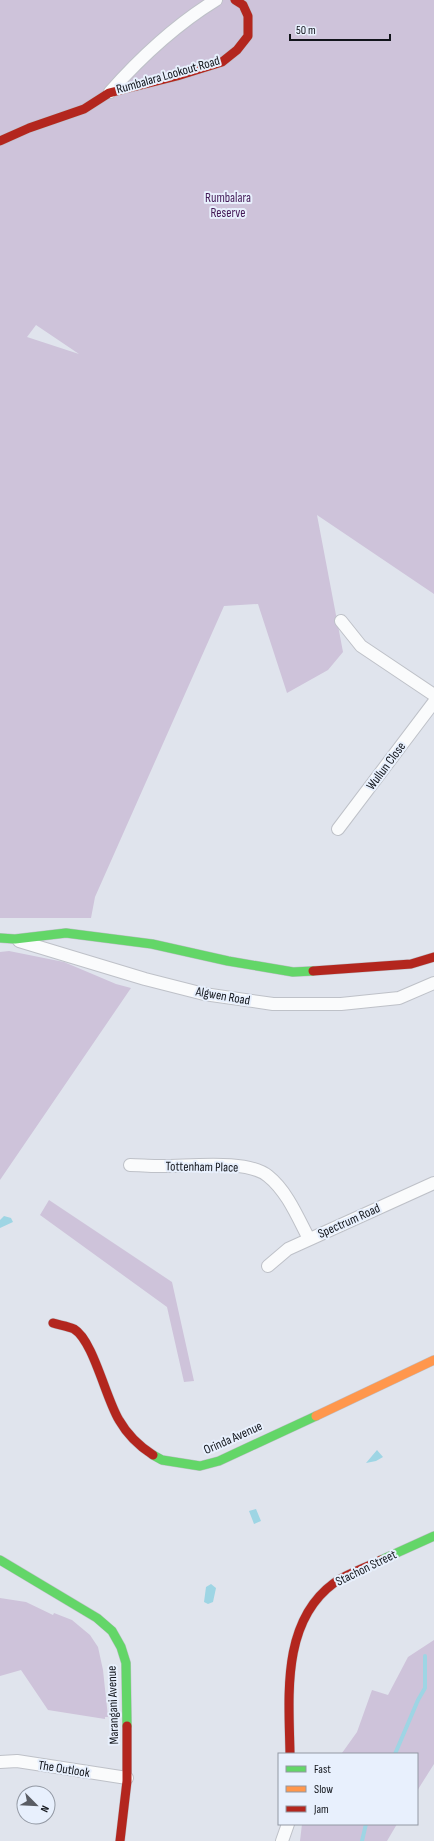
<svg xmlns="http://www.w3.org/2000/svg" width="434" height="1841" viewBox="0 0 434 1841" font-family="'Sofia Sans Condensed',sans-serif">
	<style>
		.green { fill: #cec3da; fill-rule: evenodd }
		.water { fill: #9ed5e4 }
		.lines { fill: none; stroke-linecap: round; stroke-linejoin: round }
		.stream { stroke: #9ed5e4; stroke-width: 4 }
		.street-casing { stroke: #bec1c8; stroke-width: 14 }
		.fast-casing { stroke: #bec1c8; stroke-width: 10 }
		.slow-casing { stroke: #bec1c8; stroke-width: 10 }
		.jam-casing { stroke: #bec1c8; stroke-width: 10 }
		.street { stroke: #fafbfc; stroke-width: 12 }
		.fast { stroke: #63d668; stroke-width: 9 }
		.slow { stroke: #ff974d; stroke-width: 9 }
		.jam { stroke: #b3261e; stroke-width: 9 }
		.labels { text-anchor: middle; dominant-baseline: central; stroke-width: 4; stroke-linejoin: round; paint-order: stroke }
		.street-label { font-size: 13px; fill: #12151b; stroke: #e8f0fd }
		.park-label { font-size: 13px; fill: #421855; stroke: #e8f0fd }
	</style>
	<rect width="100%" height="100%" fill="#e0e4ed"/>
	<!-- green -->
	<path class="green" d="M0 0H434V594L317 515 343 652 328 670 287 693 258 604 224 606 95 897 91 918H0ZM36 325 79 354 27 337Z
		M9 951 64 962 116 984 131 988 0 1180V952Z
		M49 1200 172 1282 194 1381 184 1382 167 1307 40 1215Z
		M0 1598 26 1602 53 1615 54 1613 72 1620 90 1635 98 1647 103 1670 108 1717H105V1719L48 1710 21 1670 0 1676Z
		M434 1640V1764L417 1791V1754H334L342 1753 357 1732 372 1690 388 1695 408 1657Z
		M302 1824H397L387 1841H300Z"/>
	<!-- water -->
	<path class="water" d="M4 1216 11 1218 13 1222 0 1228V1220Z
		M377 1450 383 1457 376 1461 366 1463Z
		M256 1509 261 1521 254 1524 249 1511Z
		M211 1584 216 1588 213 1602 208 1604 204 1602 206 1587Z"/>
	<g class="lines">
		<!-- stream -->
		<path class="stream" d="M395 1754 418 1700 425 1688V1656
			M362 1841 366 1824"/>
		<defs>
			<path id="street" d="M110 92C141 57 177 24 216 0
				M341 621 361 646 434 695
				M338 829 434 702
				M19 941 145 979 204 994 273 1004H341L399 998 434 983
				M130 1165C139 1165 148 1166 157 1166 185 1167 246 1158 268 1176 287 1191 298 1218 309 1239
				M268 1266 288 1249 434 1183
				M0 1762 17 1761 127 1778
				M282 1841 288 1824"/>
			<path id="fast" d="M0 938 15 939 66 933 152 944 228 961 293 972 313 971
				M153 1455 162 1460 200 1466 219 1461 316 1416
				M0 1560 97 1618 112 1631 121 1647 126 1663 127 1726
				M381 1560 434 1536"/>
			<path id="slow" d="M316 1416 434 1360"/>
			<path id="jam" d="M0 141 29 128 84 109 109 93 177 76 222 62 237 50 248 36V16L243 5 235 0
				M313 971 411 964 434 957
				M53 1323C59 1325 68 1326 74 1329 93 1340 106 1399 119 1420 127 1434 139 1446 153 1455
				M290 1754C289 1696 281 1622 334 1583 348 1573 366 1568 381 1560
				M120 1841 127 1781V1726"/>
		</defs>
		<!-- street casing -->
		<use href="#street" class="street-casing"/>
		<!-- fast casing -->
		<use href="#fast" class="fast-casing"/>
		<!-- slow casing -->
		<use href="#slow" class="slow-casing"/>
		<!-- jam casing -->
		<use href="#jam" class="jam-casing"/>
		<!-- street -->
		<use href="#street" class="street"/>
		<!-- fast -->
		<use href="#fast" class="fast"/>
		<!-- slow -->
		<use href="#slow" class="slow"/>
		<!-- jam -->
		<use href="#jam" class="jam"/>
	</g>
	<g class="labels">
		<!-- street labels -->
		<g class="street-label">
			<text transform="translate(168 75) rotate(-16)">Rumbalara Lookout Road</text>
			<text transform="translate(386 766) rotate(-53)">Wullun Close</text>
			<text transform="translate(223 996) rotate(10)">Algwen Road</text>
			<text transform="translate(202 1167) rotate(1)">Tottenham Place</text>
			<text transform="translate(349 1221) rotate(-24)">Spectrum Road</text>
			<text transform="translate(233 1438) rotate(-24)">Orinda Avenue</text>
			<text transform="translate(366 1568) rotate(-26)">Stachon Street</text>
			<text transform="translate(113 1705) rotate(-92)">Marangani Avenue</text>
			<text transform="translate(64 1769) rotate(9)">The Outlook</text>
		</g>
		<!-- park labels -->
		<g class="park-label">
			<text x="228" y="198">Rumbalara<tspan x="228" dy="15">Reserve</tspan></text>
		</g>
	</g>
	<!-- legend -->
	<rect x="278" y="1753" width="140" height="72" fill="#e8f0fd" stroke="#9298a3"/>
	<rect x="286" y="1766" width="20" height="6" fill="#63d668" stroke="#9298a3"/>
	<text x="314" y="1773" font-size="12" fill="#12151b">Fast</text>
	<rect x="286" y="1786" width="20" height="6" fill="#ff974d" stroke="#9298a3"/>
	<text x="314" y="1793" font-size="12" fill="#12151b">Slow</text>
	<rect x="286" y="1806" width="20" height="6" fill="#b3261e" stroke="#9298a3"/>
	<text x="314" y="1813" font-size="12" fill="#12151b">Jam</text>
	<!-- north arrow -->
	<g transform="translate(36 1805) rotate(114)"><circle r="19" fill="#e8f0fd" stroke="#9298a3"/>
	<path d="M0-3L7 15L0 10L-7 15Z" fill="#5a5d64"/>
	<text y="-6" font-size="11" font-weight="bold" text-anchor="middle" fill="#12151b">N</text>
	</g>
	<!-- scale -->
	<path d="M290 34v6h100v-6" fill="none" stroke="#12151b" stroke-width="2"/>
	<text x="296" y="34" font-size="12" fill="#12151b" stroke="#e8f0fd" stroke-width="3" paint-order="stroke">50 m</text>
</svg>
